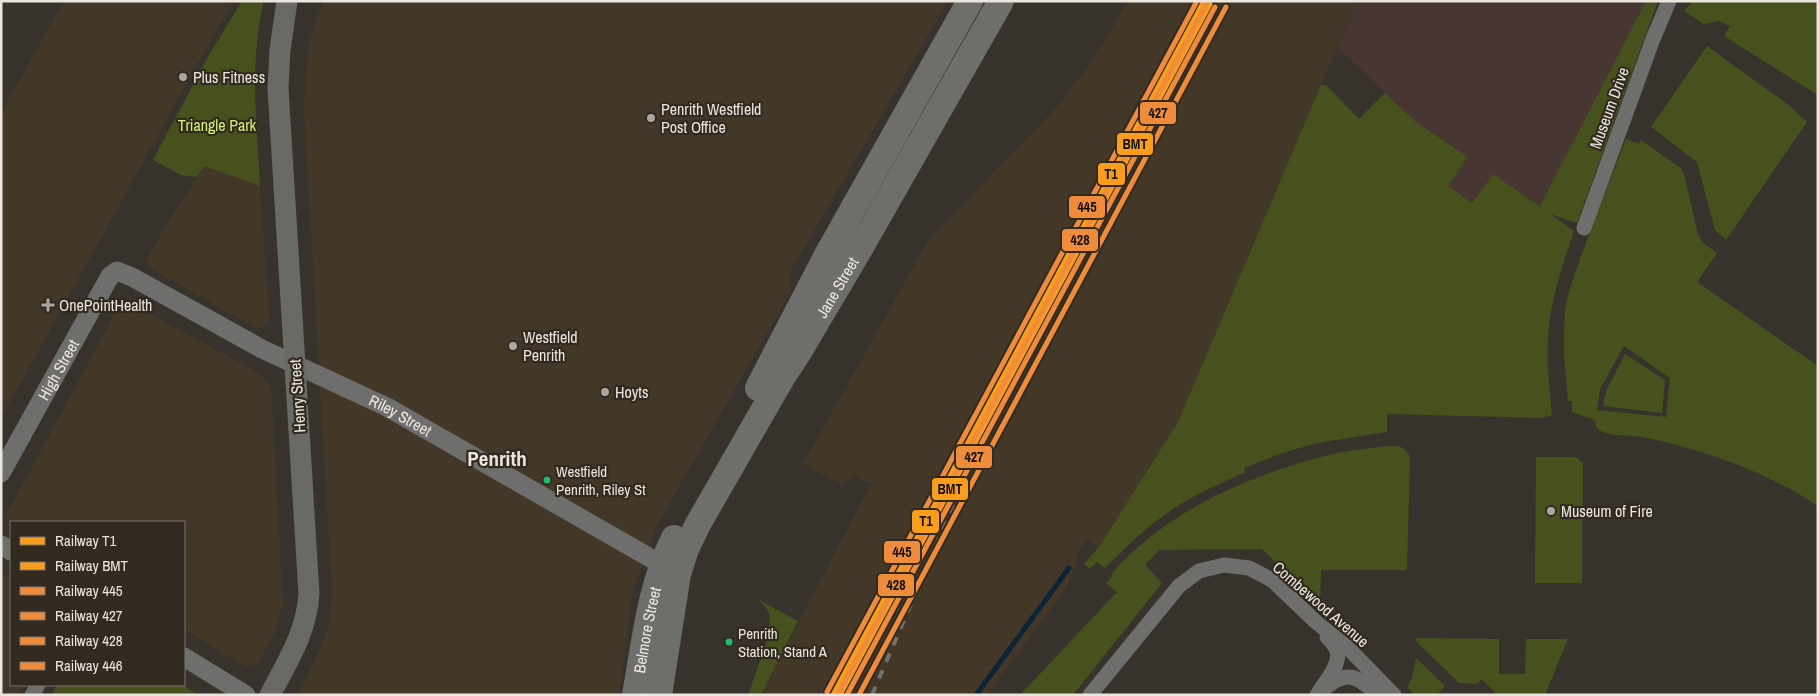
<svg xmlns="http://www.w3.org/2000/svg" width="1819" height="696" viewBox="0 0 1819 696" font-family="'Archivo Narrow',sans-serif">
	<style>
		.built { fill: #433828 }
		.industrial { fill: #483633 }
		.green { fill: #46511d; fill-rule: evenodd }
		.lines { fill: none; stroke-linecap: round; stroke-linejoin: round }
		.stream { stroke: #0c2436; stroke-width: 5 }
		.minor { stroke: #6e6f6d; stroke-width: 15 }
		.tertiary { stroke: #6e6f6d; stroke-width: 19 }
		.secondary { stroke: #696966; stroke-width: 21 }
		.trunk { stroke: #6e6e6a; stroke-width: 26 }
		.rail { stroke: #72706d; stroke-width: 4; stroke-dasharray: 9 9; stroke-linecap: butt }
		.rail-1-casing { stroke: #322a1e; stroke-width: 9 }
		.rail-2-casing { stroke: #322a1e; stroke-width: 9 }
		.rail-3-casing { stroke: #322a1e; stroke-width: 9 }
		.rail-4-casing { stroke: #322a1e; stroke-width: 9 }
		.rail-5-casing { stroke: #322a1e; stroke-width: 9 }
		.rail-6-casing { stroke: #322a1e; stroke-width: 9 }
		.rail-1 { stroke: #f99d1c; stroke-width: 5 }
		.rail-2 { stroke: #f99d1c; stroke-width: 5 }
		.rail-3 { stroke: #ef8c3c; stroke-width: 5 }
		.rail-4 { stroke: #ef8c3c; stroke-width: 5 }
		.rail-5 { stroke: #ef8c3c; stroke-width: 5 }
		.rail-6 { stroke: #ef8c3c; stroke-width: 5 }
		.poi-dot { fill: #aca7a0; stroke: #322a1e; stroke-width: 2 }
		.bus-dot { fill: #20bc6c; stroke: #322a1e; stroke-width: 2 }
		.labels { text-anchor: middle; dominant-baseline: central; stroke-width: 4.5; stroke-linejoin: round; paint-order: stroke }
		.bus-label { font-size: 15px; fill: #ebe6de; stroke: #322a1e; text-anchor: start }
		.poi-label { font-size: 16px; fill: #ebe6de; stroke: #322a1e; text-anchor: start }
		.street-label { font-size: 16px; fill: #ebe6de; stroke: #322a1e }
		.park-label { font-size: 16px; fill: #d3f277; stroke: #322a1e }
		.district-label { font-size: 21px; font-weight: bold; fill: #ebe6de; stroke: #322a1e }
		.line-badge { stroke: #322a1e; stroke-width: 2 }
		.pale-badge-label { font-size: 14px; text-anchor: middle; font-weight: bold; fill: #111 }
	</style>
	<rect width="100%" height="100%" fill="#37332c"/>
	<!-- built -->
	<path class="built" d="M64 1H234L209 43 1 418V113Z
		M323 1H948L790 272 791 291 657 525 633 590 619 695H301L300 691 324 641 330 618 332 591 304 112 306 74 310 40Z
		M1127 1H1358L1321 85 1178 422 1099 547 1087 540 1077 554V560L1066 588 988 695H761L871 484 853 475 843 485 803 464 928 241 1056 108 1082 74 1115 24Z
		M205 165 260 186 269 319 267 325 261 328 255 327 148 267 147 259 173 214Z
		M123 299 262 375 271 388 283 604 274 634 258 663 246 667 184 629V522L11 523 4 519Z
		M1 573 11 579V685H24L18 695H1Z"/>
	<!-- industrial -->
	<path class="industrial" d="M1358 1H1646L1540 206 1493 174 1472 203 1447 186 1468 157 1416 122 1338 48Z"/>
	<!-- green -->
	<path class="green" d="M242 1H264C249 61 257 125 260 186L205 166 196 177 181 175 153 160 209 55Z
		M1646 1H1658L1577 223 1550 214 1574 231C1562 266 1550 301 1548 338 1546 363 1550 390 1552 415L1544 418 1387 414V432L1317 443 1282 453 1244 468 1245 472C1218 485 1190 496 1166 514 1144 529 1124 549 1105 568L1097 562 1090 569 1084 564 1099 547 1178 422 1321 85H1326L1359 119 1385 93 1416 122 1468 157 1448 186 1472 203 1493 174 1541 207 1540 206Z
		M1693 1H1818V95L1724 36 1730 26 1719 21 1704 24 1684 11Z
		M1707 46 1790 106 1807 122 1726 240 1715 230 1697 162 1651 127Z
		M1626 139 1639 144 1641 140 1682 169 1684 174 1698 234 1703 243 1717 253 1697 282 1818 366V506C1777 479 1731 460 1684 447 1670 443 1655 439 1640 437 1625 434 1607 438 1596 427L1595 420 1572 412V401H1568L1564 355V332L1565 309 1570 288 1581 256ZM1624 346 1670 378 1666 417 1597 410 1600 389Z
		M1625 354 1665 380 1662 413 1603 406 1606 391Z
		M1390 446C1400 446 1406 447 1410 457L1407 570H1321L1320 600 1318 603 1262 549 1159 550 1145 565 1162 583 1073 695H1020L1117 592 1106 583 1112 576 1111 574C1167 511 1248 475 1329 455 1349 450 1370 448 1390 446Z
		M1536 457H1573L1578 458 1583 464 1582 583H1535Z
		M757 599 798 621 761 695H748L770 633C768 627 770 626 770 620 770 611 764 604 757 599Z
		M1416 638 1499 639V674H1525L1526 639H1568L1545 695H1498L1482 679 1477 684 1459 683 1417 642Z
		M1416 658 1445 686 1437 695H1415L1407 687 1413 676Z
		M57 685H182L199 695H52Z"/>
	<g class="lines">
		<!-- stream -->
		<path class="stream" d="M976 695 1069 568"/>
		<!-- minor -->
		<path class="minor" d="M1584 228 1653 39 1669 1
			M1324 689C1347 669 1358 676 1377 695
			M32 695 38 685
			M1090 695 1179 586 1199 571 1224 565 1249 568 1272 580 1316 622 1347 647 1394 695
			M1317 695C1324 683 1341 665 1337 651 1335 646 1331 641 1327 637"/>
		<!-- tertiary -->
		<g class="tertiary">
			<path id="s1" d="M1 473 110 276 117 271 132 277 262 349 387 407 673 571"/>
			<path d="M1 545 11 551"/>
			<path d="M184 657 246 695"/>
		</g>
		<!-- secondary -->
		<path class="secondary" d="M270 695C288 660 306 634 309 594L278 88 280 50 287 1"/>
		<!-- trunk -->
		<g class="trunk">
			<path d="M758 388 827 255 970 1"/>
			<path id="s2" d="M635 695C645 640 649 589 674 538"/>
			<path id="s3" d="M659 695 678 574 686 549 698 524 782 378 799 352 861 247 1001 1"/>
		</g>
		<!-- rail -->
		<path class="rail" d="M872 695 983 436"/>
		<defs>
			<path id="rail-1" d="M833 695 1204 1"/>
			<path id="rail-2" d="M840 695 1210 4"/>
			<path id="rail-3" d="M827 692 1197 1"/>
			<path id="rail-4" d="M847 695 1215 7"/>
			<path id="rail-5" d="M839 692 1208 1"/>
			<path id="rail-6" d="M859 695 1226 7"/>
		</defs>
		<!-- rail-1 casing -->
		<use href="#rail-1" class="rail-1-casing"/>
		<!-- rail-2 casing -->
		<use href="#rail-2" class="rail-2-casing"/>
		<!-- rail-3 casing -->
		<use href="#rail-3" class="rail-3-casing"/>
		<!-- rail-4 casing -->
		<use href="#rail-4" class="rail-4-casing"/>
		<!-- rail-5 casing -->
		<use href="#rail-5" class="rail-5-casing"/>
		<!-- rail-6 casing -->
		<use href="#rail-6" class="rail-6-casing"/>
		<!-- rail-1 -->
		<use href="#rail-1" class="rail-1"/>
		<!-- rail-2 -->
		<use href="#rail-2" class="rail-2"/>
		<!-- rail-3 -->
		<use href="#rail-3" class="rail-3"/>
		<!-- rail-4 -->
		<use href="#rail-4" class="rail-4"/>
		<!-- rail-5 -->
		<use href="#rail-5" class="rail-5"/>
		<!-- rail-6 -->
		<use href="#rail-6" class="rail-6"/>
	</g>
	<!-- markers -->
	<g class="poi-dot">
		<circle cx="183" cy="77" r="5"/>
		<circle cx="651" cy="118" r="5"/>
		<path d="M45.5 297.5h5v5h5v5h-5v5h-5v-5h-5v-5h5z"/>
		<circle cx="513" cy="346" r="5"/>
		<circle cx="605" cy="392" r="5"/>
		<circle cx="1551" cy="511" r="5"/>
	</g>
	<g class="bus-dot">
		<circle cx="547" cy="480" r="4.5"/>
		<circle cx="729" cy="642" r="4.5"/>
	</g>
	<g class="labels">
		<!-- bus labels -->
		<g class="bus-label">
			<text x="556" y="471">Westfield<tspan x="556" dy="18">Penrith, Riley St</tspan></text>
			<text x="738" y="633">Penrith<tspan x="738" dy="18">Station, Stand A</tspan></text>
		</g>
		<!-- poi labels -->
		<g class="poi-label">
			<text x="193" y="77">Plus Fitness</text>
			<text x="661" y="109">Penrith Westfield<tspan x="661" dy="18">Post Office</tspan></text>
			<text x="59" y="305">OnePointHealth</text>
			<text x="523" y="337">Westfield<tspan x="523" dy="18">Penrith</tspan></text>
			<text x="615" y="392">Hoyts</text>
			<text x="1561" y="511">Museum of Fire</text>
		</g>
		<!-- street labels -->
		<g class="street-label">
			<text transform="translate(1609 108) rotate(-70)">Museum Drive</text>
			<text stroke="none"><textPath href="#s3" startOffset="451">Jane Street</textPath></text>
			<text stroke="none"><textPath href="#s1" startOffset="118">High Street</textPath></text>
			<text transform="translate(297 396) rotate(-94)">Henry Street</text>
			<text stroke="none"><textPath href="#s1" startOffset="552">Riley Street</textPath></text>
			<text transform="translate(1321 604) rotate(41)">Combewood Avenue</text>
			<text stroke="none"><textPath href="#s2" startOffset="66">Belmore Street</textPath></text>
		</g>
		<!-- park labels -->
		<g class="park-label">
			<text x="217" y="125">Triangle Park</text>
		</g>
		<!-- district labels -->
		<g class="district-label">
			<text x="497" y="458">Penrith</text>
		</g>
	</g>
	<g class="line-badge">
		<rect x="1139" y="101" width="38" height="24" rx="5" fill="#ef8c3c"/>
		<rect x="1116" y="132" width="38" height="24" rx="5" fill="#f99d1c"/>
		<rect x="1097" y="162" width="29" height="24" rx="5" fill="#f99d1c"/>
		<rect x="1068" y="195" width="38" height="24" rx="5" fill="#ef8c3c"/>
		<rect x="1061" y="228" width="38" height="24" rx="5" fill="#ef8c3c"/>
		<rect x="955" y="445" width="38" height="24" rx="5" fill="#ef8c3c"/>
		<rect x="931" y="477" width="38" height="24" rx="5" fill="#f99d1c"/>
		<rect x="911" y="509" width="29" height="25" rx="5" fill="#f99d1c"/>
		<rect x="883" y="540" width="38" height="24" rx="5" fill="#ef8c3c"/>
		<rect x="877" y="573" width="38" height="24" rx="5" fill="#ef8c3c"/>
	</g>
	<g class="pale-badge-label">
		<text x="1158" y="118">427</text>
		<text x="1135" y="149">BMT</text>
		<text x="1111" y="179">T1</text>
		<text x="1087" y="212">445</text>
		<text x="1080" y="245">428</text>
		<text x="974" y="462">427</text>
		<text x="950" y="494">BMT</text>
		<text x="926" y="526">T1</text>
		<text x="902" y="557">445</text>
		<text x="896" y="590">428</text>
	</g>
	<!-- border -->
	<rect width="1819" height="696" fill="none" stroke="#ebe6de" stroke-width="5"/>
	<!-- legend -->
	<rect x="10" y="521" width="175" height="165" fill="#322a1e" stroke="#7c756b"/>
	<rect x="20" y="537" width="25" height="8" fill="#f99d1c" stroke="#7c756b"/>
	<text x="55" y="546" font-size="15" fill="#ebe6de">Railway T1</text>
	<rect x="20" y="562" width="25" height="8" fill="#f99d1c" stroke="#7c756b"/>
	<text x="55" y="571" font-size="15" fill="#ebe6de">Railway BMT</text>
	<rect x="20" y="587" width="25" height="8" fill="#ef8c3c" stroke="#7c756b"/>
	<text x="55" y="596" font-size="15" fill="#ebe6de">Railway 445</text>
	<rect x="20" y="612" width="25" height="8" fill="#ef8c3c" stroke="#7c756b"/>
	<text x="55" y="621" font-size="15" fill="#ebe6de">Railway 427</text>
	<rect x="20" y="637" width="25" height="8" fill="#ef8c3c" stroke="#7c756b"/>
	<text x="55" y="646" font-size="15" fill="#ebe6de">Railway 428</text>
	<rect x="20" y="662" width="25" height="8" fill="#ef8c3c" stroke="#7c756b"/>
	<text x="55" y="671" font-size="15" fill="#ebe6de">Railway 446</text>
</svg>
